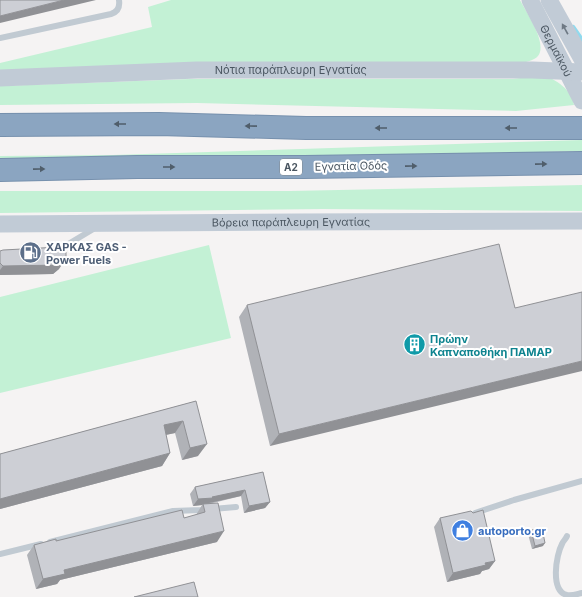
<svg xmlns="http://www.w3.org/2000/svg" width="582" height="597" viewBox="0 0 582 597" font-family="Inter,sans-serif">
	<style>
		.green { fill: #c3f1d5 }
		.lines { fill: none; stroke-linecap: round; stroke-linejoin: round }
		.stream { stroke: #90daee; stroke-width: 4.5 }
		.highway-casing { stroke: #7690ad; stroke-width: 24 }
		.lane { stroke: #c1cad2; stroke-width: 6 }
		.secondary { stroke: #c1cbd6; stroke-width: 17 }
		.highway { stroke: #8ba5c1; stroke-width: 22 }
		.wall { fill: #b0b2b7 }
		.shaded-wall { fill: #909195 }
		.building { fill: #cdcfd5; stroke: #909195 }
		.oneway { fill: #6e7984 }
		.oneway2 { fill: #505e6b }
		.labels { text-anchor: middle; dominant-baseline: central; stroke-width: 4; stroke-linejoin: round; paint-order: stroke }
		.shield { fill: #fff; stroke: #808990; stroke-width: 1 }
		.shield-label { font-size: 10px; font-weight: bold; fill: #4a5661 }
		.street-label { font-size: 11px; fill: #4a5661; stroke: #fff }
		.service-label { font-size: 11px; font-weight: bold; fill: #4e5e75; stroke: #fff; text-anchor: start }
		.culture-label { font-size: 11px; font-weight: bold; fill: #0d838f; stroke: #fff; text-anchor: start }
		.shop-label { font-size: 11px; font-weight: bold; fill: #366cbe; stroke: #fff; text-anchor: start }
	</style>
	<rect width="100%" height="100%" fill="#f5f3f3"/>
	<!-- green -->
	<path class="green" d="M171 0H520C526 12 548 43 538 56 534 61 524 62 518 64L0 71V63L152 27 148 7Z
		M542 75C556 79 572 90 574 105L516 111 197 103 0 105V86L190 79H513Z
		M582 140V151L138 161H0V156L113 155Z
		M582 185V211L323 209 0 213V191H290Z
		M209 245 231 338 0 393V297Z"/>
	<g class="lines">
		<!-- stream -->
		<path class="stream" d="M573 27 582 40"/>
		<defs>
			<path id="highway" d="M0 125 159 124 306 128H582
				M0 170 137 167H304L582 163"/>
		</defs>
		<!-- highway casing -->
		<use href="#highway" class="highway-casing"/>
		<!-- lane -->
		<path class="lane" d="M0 38 111 14C118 12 120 7 119 0
			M60 249 95 228
			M475 513 514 500 582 481
			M567 536C566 539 563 541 562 544 556 555 550 591 567 595 572 596 577 594 582 593
			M50 542 173 511 201 510 236 507
			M0 554 41 544"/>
		<!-- secondary -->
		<g class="secondary">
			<path id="s1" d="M530 0 582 101"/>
			<path d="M549 0 582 59"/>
			<path id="s2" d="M0 78 197 70H532L582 72"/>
			<path id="s3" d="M0 224 298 222 582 221"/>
		</g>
		<!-- highway -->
		<use href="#highway" class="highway"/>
	</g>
	<!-- wall -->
	<path class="wall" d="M0 251 59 269 53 274 0 275Z
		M247 305 515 308 270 446 239 317Z
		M196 401 198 456 182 460 175 433 166 435 170 453 162 466 0 509V454Z
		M263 472 270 502 265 508 244 513 241 496 209 504 217 542 60 580 57 584 36 589 27 555 34 545 184 518 196 515 202 505 193 506 190 494 195 487Z
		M440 518 495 561 489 569 482 571 480 574 447 582 434 527Z
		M531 530 543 546 532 549 528 534Z"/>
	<!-- shaded-wall -->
	<path class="shaded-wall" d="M64 0H96L0 23V16Z
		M66 259 59 269 53 274 0 275V270L3 266Z
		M582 361V371L270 446 279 434Z
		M183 421 175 433 155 437 164 425Z
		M207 444 198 456 182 460 190 448Z
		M170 453 162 466 0 509V499Z
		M245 490 241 496 209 503 208 505 203 504 202 505 193 506 198 499Z
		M270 502 265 508 244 513 249 506Z
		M224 531 217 542 60 580 57 584 36 589 43 579 64 570Z
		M545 543 543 546 532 549 535 546Z
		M495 561 489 569 482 571 480 574 447 582 453 573 485 563Z"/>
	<!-- building -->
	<path class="building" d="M0 0H64L0 16Z
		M499 244 515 308 582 292V361L279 434 247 305Z
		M60 247 66 252V259L60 265 3 266 0 263V251L3 250Z
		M196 401 207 444 190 448 183 421 164 425 170 453 0 499V454Z
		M263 472 270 502 249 506 245 490 212 497 213 498 198 499 195 487Z
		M218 503 224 531 64 570 65 574 43 579 34 545 56 539V541L182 510 184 518 205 512 203 504Z
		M483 510 495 561 485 563 486 565 453 573 440 518 471 511 473 513Z
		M542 528 545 543 535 546 531 530Z
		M194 582 198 597H134Z"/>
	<!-- one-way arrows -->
	<defs><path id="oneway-solid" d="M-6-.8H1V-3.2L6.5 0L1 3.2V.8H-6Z"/></defs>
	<use class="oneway" href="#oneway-solid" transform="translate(565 29) rotate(-119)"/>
	<g class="oneway2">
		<use href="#oneway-solid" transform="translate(120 124) rotate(180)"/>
		<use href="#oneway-solid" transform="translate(251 126) rotate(-179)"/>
		<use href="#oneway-solid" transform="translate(381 128) rotate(-180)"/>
		<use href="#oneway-solid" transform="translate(511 128) rotate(-180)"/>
		<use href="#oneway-solid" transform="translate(541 164) rotate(-1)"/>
		<use href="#oneway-solid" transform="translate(411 166) rotate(-1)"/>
		<use href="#oneway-solid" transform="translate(169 167)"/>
		<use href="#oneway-solid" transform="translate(39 169) rotate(-1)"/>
	</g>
	<!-- icons -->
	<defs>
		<symbol id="fuel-disc" viewBox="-11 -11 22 22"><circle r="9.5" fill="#5c6f8a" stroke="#fff"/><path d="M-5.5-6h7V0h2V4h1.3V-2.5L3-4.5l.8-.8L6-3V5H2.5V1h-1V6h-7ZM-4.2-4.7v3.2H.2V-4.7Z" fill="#fff"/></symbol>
		<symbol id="building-disc" viewBox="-11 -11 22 22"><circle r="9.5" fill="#0f9aa8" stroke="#fff"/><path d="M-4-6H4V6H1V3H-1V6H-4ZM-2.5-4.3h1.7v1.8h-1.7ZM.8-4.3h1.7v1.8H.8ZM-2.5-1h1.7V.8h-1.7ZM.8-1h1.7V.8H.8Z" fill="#fff"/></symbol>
		<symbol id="shop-disc" viewBox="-11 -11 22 22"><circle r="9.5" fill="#3f7fe0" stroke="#fff"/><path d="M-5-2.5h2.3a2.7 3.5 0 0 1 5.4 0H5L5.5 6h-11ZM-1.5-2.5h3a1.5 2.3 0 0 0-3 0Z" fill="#fff"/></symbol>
	</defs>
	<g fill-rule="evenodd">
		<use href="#fuel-disc" x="18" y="240" width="25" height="25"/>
		<use href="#building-disc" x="402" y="332" width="25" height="25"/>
		<use href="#shop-disc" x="450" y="518" width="25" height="25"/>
	</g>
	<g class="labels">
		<!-- shield labels -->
		<rect class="shield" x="280" y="159" width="22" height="16" rx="3"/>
		<g class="shield-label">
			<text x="291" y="167">Α2</text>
		</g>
		<!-- street labels -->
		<g class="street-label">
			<text stroke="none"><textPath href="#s1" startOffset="57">Θερμαϊκού</textPath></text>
			<text stroke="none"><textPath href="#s2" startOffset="291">Νότια παράπλευρη Εγνατίας</textPath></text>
			<text transform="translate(351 166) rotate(-1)">Εγνατία Οδός</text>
			<text stroke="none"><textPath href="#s3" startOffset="291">Βόρεια παράπλευρη Εγνατίας</textPath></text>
		</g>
		<!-- service labels -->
		<g class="service-label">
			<text x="46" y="247">ΧΑΡΚΑΣ GAS -<tspan x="46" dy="13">Power Fuels</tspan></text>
		</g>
		<!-- culture labels -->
		<g class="culture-label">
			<text x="430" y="339">Πρώην<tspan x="430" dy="13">Καπναποθήκη ΠΑΜΑΡ</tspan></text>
		</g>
		<!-- shop labels -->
		<g class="shop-label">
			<text x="478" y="531">autoporto.gr</text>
		</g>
	</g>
</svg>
